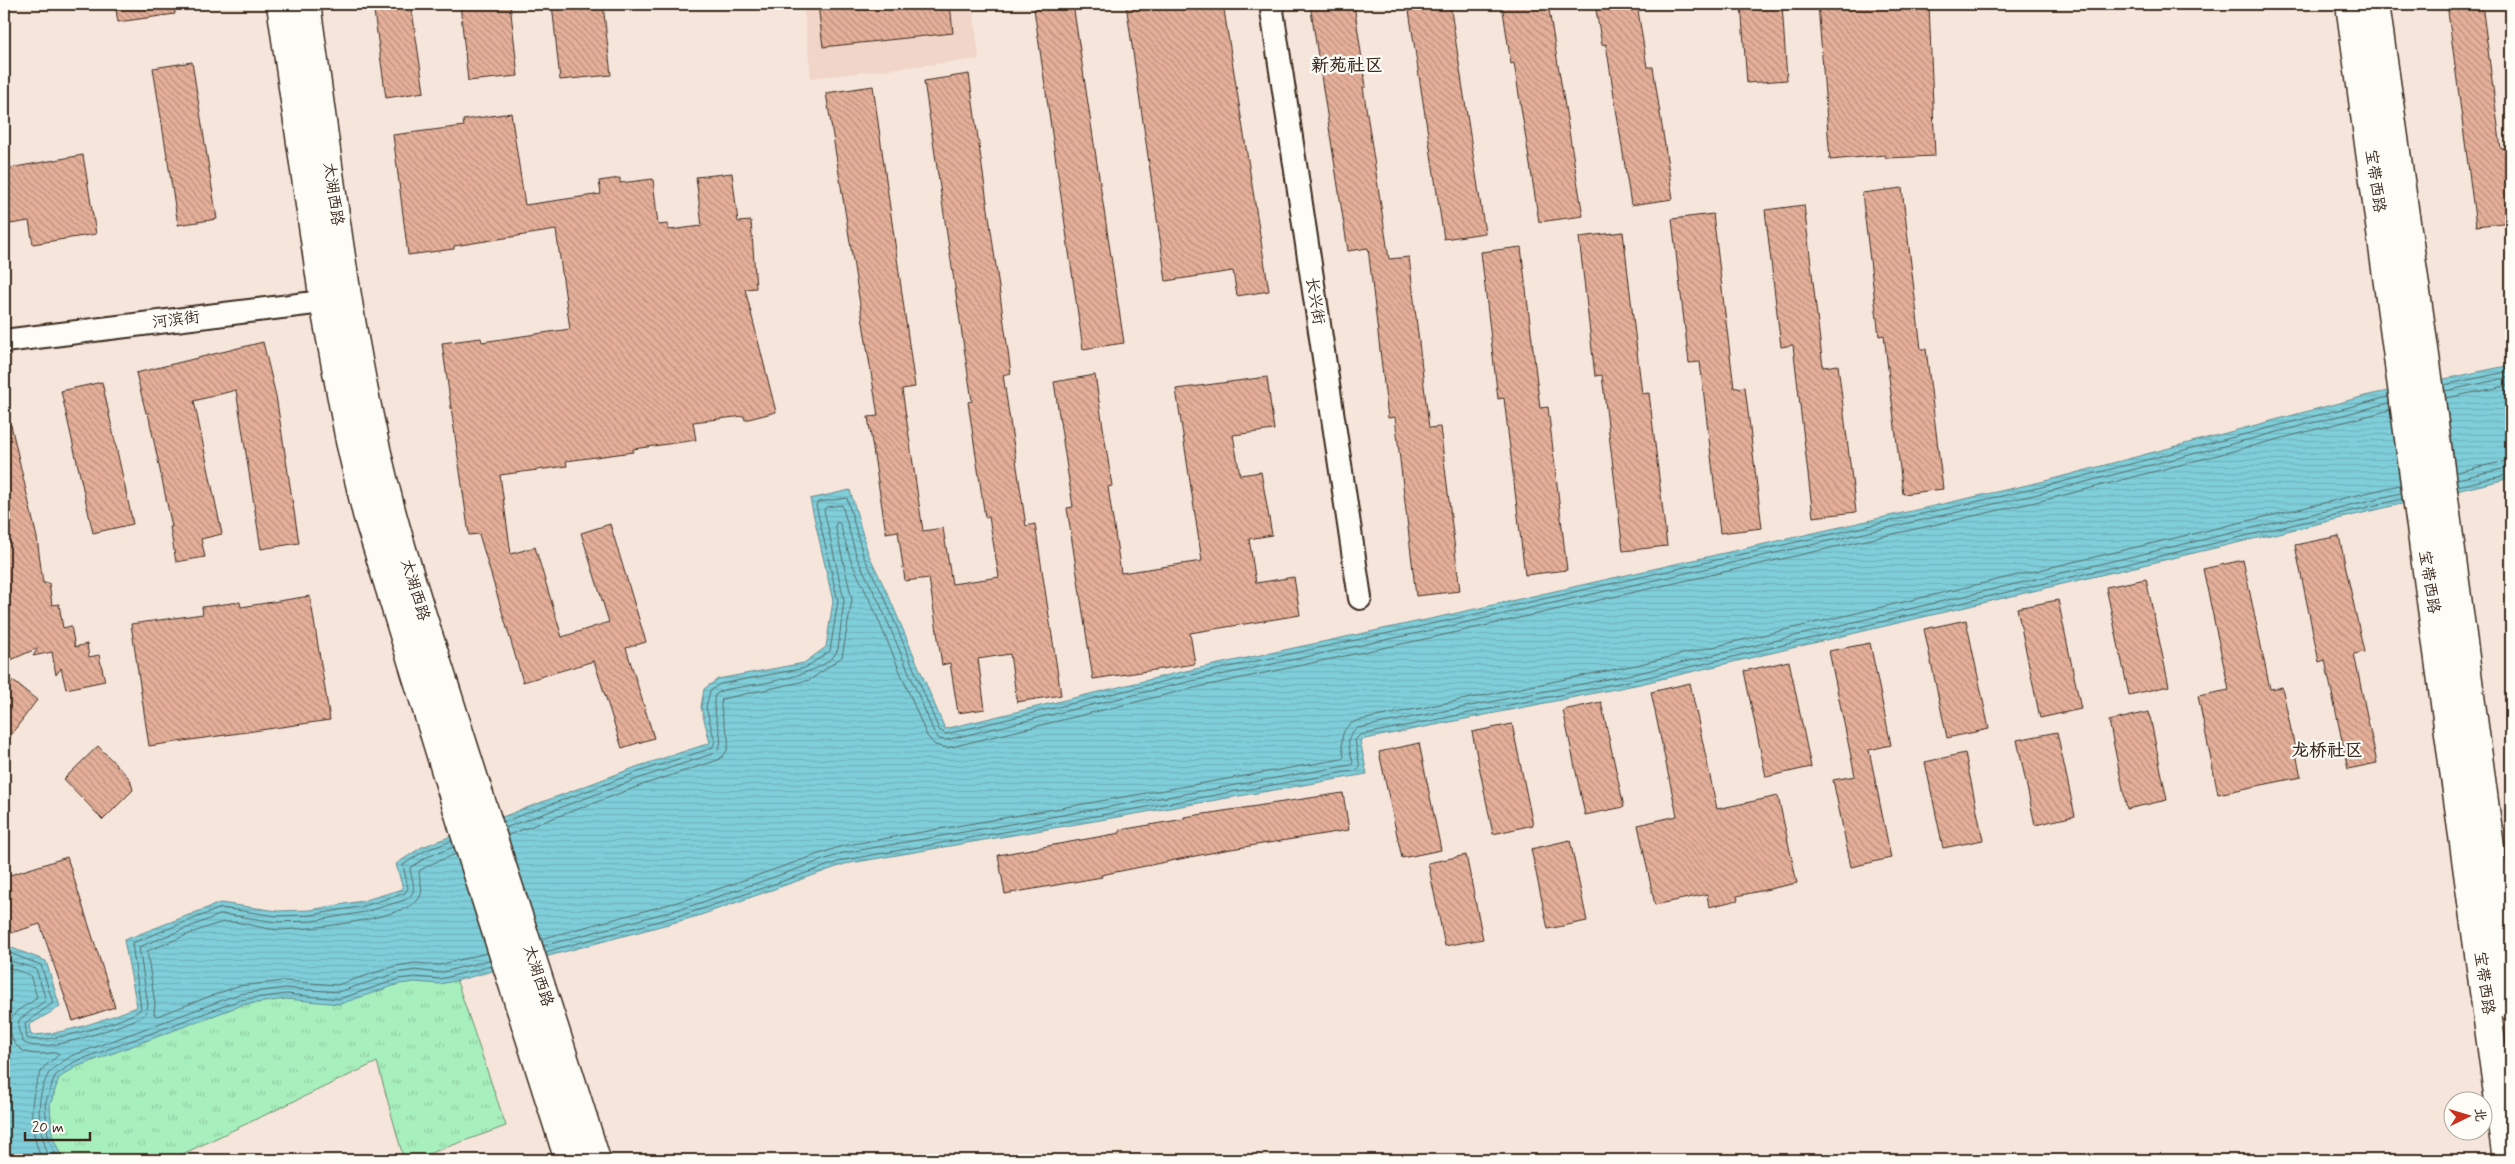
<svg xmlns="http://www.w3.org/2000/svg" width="2515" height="1164" viewBox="0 0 2515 1164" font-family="Mynerve,'LXGW WenKai TC',sans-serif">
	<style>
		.built { fill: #f1d5c8 }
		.park { fill: url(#park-tufts); stroke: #718c6e }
		.water { fill: url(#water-rules); stroke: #648d8f }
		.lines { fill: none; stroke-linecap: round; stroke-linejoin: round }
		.shore { stroke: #566c6a; stroke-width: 1 }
		.building { fill: url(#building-back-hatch); stroke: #3b2a1e }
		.minor-casing { stroke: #3b2a1e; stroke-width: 26 }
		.major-casing { stroke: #3b2a1e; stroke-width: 31 }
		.minor { stroke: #fdfcf7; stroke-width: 22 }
		.major { stroke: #fdfcf7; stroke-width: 28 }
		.labels { text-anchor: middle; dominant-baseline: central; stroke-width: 4.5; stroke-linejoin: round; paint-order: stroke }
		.street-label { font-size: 16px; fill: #3b2a1e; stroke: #fdfcf7 }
		.neighbourhood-label { font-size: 18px; font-weight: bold; fill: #3b2a1e; stroke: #fdfcf7 }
	</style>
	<defs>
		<pattern id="park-tufts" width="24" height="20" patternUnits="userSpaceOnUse" patternTransform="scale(1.25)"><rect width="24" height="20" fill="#a7efbd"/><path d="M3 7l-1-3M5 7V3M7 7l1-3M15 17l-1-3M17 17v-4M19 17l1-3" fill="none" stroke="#91cda2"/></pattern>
		<pattern id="water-rules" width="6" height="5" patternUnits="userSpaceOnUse" patternTransform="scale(1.25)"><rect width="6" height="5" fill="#7fcfdb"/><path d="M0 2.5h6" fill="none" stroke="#6fb2bc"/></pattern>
		<pattern id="building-back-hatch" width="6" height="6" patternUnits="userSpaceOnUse" patternTransform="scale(1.25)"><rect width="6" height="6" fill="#e5b09a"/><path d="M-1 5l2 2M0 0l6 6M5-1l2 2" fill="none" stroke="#bb8f7d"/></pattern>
	</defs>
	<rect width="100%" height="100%" fill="#f6e5db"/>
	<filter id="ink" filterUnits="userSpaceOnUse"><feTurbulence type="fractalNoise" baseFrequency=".02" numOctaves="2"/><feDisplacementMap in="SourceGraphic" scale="10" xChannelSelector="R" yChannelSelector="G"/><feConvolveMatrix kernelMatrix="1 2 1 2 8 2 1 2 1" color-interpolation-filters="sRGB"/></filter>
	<g filter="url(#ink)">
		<!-- built -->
		<path class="built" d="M803 4H973L979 59 811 78Z"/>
		<!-- park -->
		<path class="park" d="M446 949 506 1126 411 1160H404L377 1062 170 1160H4V1095L142 1025Z"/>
		<!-- water -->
		<path class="water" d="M2511 365V478L1640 684 1360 740 1367 774 845 864 698 916 459 980 440 984 415 982 399 984 340 1004 286 999 242 1005 76 1067 59 1078 50 1105 52 1135 63 1160H4V945L46 961 60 1007 29 1025 31 1035C68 1034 102 1020 137 1007L124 940 220 903 278 911 310 910 362 901 403 889 396 864 422 847 636 767 710 743 701 707 704 689 718 679 804 663 826 647 833 601 810 499 850 490 868 553 890 599 945 729 1181 672 1435 618 2045 481 2369 395Z"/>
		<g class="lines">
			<!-- shore -->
			<path class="shore" d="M2444 385 2511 371
				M2445 391 2511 377
				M2446 398 2511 385
				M2456 472 2511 460
				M2457 479 2511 467
				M2457 486 2511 474
				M503 822 638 772 712 748 715 742 706 707 710 691 720 684 805 668 830 651 838 601 816 505 818 502 847 498 863 555 886 601 939 730 946 734 1182 677 1436 623 2046 486 2388 397
				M505 828 640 778 715 753C730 742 709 713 715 695L723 690C750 685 828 677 838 649L844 600 824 510 826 507 842 505 857 558 880 604 934 732 939 739 946 740 1183 683 1437 629 2047 492 2389 403
				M508 835 642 785 718 760C742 745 716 720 722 699L810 680 842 657 852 600 835 525 837 522 840 524 851 561 873 607 927 736 935 745 947 748 1185 690 1439 636 2049 499 2390 410
				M456 854 431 864 419 871C419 880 424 888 420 897 409 919 303 930 278 930 261 929 243 921 226 922 212 923 164 945 147 951L155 1004 154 1014 157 1016 238 986 285 981 337 985 396 966 415 963 439 965 487 953
				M541 939 692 898 842 846 1342 759 1344 757C1341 742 1339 728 1356 721L1636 665 2400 485
				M543 946 694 905 843 853 1351 765 1353 763C1350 750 1343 735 1358 728L1638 673 2401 493
				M4 951 41 965 53 1003 25 1023 27 1038C42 1046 129 1021 141 1009L132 943 221 908 277 916 311 915 364 906 405 893 408 888 403 865 424 851 452 841
				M545 952 696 911 844 860 1358 770 1360 768 1355 740 1360 735 1639 679 2402 499
				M4 959 36 969 46 1000 19 1020 18 1028 23 1042C43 1057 117 1026 140 1018L146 1013 148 1005 139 947 222 914 277 922 312 921 365 912 405 900C420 892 411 880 410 868L427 857 454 847
				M4 966 30 975 37 997C31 1005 18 1007 13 1016 9 1022 10 1028 11 1035 17 1056 38 1056 56 1052L59 1054C55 1060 46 1063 42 1070 27 1100 30 1131 42 1160
				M50 1160C39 1132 33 1101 49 1073 54 1066 65 1061 71 1056L239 994 285 988 338 992 397 973 415 970 439 973 490 960
				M57 1160 48 1136 45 1104 55 1076 74 1062 240 1000 286 994 339 999 399 979 415 977 440 979 492 966"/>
		</g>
		<!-- building -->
		<path class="building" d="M115 4H174L175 14 118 22Z
			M373 4H411L424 92 386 98Z
			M460 4H510L518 76 468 81Z
			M552 4H603L611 75 560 80Z
			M818 4H950L953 33 823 47Z
			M1073 4 1124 343 1083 349 1034 9Z
			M1126 4H1223L1269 291 1237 296 1233 271 1166 281Z
			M1310 4H1354L1366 87H1363L1389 259 1409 257 1429 428 1440 427 1460 591 1416 596 1395 417 1388 418 1368 248 1348 251Z
			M1408 4H1450L1485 233 1444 239Z
			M1502 4H1548L1583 216 1539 222 1514 63 1511 64Z
			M1595 4H1637L1647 67H1653L1673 199 1631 205 1606 44 1602 45Z
			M1741 4H1782L1787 80 1747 83Z
			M1818 4H1929L1935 156 1886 158 1885 155 1830 160Z
			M2447 4H2482L2501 149 2511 148V222L2476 226Z
			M192 62 217 219 178 225 153 68Z
			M969 74 1011 373 1003 375 1026 526 1035 524 1061 695 1017 702 1010 654 978 659 985 709 958 713 950 663 942 665 929 578 905 581 898 531 886 533 868 417 878 416 826 93 873 86 915 387 902 389 923 531 943 528 952 584 999 577 989 517H985L968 402 972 401 924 81Z
			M511 113 525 205 601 194 599 181 620 178V183L653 179 658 225 668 224 669 230 702 226 696 177 732 173 738 222 751 221 756 288 745 289 776 412 745 420 744 416 693 422 696 440 633 449V452L566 461 567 466 500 475 511 554 535 547 562 637 609 622 581 533 610 524 646 642 626 648 654 738 622 748 594 661 523 682 479 534 469 535 442 343 481 338 482 342 570 329 556 230 454 246V249L408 255 393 135 464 126 463 120Z
			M83 155 96 234 33 244 29 221 4 225V169Z
			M1902 188 1921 349H1926L1943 489 1903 494 1884 335 1879 336 1862 193Z
			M1804 205 1823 367 1838 365 1856 512 1813 517 1793 345 1781 347 1765 210Z
			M1713 214 1734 388 1745 387 1762 528 1720 533 1700 362 1689 363 1672 219Z
			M1623 232 1642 394 1649 393 1667 546 1623 551 1602 375 1595 376 1579 237Z
			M1521 247 1540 408 1548 407 1567 570 1525 575 1504 398 1498 399 1481 252Z
			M263 342 276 396 299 543 261 549 236 390 194 401 222 534 201 539 205 557 176 562 170 527H172L148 413H146L136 373Z
			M1095 375 1112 486 1108 487 1121 573 1202 561 1176 389 1267 377 1274 430 1233 435 1240 475 1261 472 1272 535 1249 539 1256 583 1294 577 1300 615 1190 633 1195 664 1093 679 1067 508 1073 507 1054 382Z
			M102 382 133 524 93 533 61 391Z
			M4 425H11L37 538 43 583H49L52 605 59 604 63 628 71 626 75 647 87 644 89 657 99 655 105 681 66 689 61 668 56 675 52 652 33 656 38 648 4 663Z
			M2339 536 2364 652 2354 654 2377 763 2348 769 2325 660 2319 662 2295 545Z
			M2243 560 2270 689 2282 687 2301 777 2218 794 2198 696 2229 690 2203 569Z
			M2146 579 2169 686 2129 695 2106 587Z
			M310 596 330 720 149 746 131 624 203 614 202 607 240 602 241 607Z
			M2058 600 2081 709 2040 718 2017 608Z
			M1966 620 1989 729 1947 738 1924 629Z
			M1870 643 1891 745 1869 750 1891 858 1851 867 1833 780 1855 776 1829 651Z
			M1789 661 1811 767 1766 777 1744 671Z
			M13 681 37 700 4 744V694Z
			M1690 683 1717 809 1778 796 1797 883 1737 896 1738 900 1709 907 1707 894 1655 905 1638 825 1677 816 1651 692Z
			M1601 702 1624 807 1585 815 1563 710Z
			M2149 712 2167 800 2127 809 2109 721Z
			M1512 724 1533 825 1493 834 1472 732Z
			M2057 732 2075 816 2035 825 2017 740Z
			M1419 743 1441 850 1402 858 1379 752Z
			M98 746 130 779 133 790 103 820 64 779Z
			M1965 753 1983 840 1943 848 1925 762Z
			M1343 793 1349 830 1225 850 1101 875 1102 877 1005 894 998 855 1120 833V830L1184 819V817Z
			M1570 840 1587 921 1548 929 1531 849Z
			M1466 855 1483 939 1445 946 1428 863Z
			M67 857 115 1007 73 1021 40 924 8 934 4 921V877Z"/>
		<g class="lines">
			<defs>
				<path id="minor" d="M1271 4 1360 598
					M4 341 339 300"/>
				<path id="major" d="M281 4 324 302 350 441 367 514 463 827 569 1160
					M306 4C330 172 347 342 390 507 407 571 428 634 448 697 496 851 548 1005 596 1160
					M2350 4 2507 1160
					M2375 4 2427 370 2511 1006"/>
			</defs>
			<!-- minor casing -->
			<use href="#minor" class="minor-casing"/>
			<!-- major casing -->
			<use href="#major" class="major-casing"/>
			<!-- minor -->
			<use href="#minor" class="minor"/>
			<!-- major -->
			<use href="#major" class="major"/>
		</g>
	</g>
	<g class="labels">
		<!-- street labels -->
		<g class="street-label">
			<text transform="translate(2375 181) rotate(82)">宝带西路</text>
			<text transform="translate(333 194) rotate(82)">太湖西路</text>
			<text transform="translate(1315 301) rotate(81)">长兴街</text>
			<text transform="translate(176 320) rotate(-7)">河滨街</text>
			<text transform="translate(2429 582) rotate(81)">宝带西路</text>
			<text transform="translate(415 590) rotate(73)">太湖西路</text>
			<text transform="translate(538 976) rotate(72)">太湖西路</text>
			<text transform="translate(2484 983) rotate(82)">宝带西路</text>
		</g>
		<!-- neighbourhood labels -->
		<g class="neighbourhood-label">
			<text x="1347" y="66">新苑社区</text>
			<text x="2327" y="751">龙桥社区</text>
		</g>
	</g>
	<!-- margin -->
	<rect width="2515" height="1164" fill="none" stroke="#fdfcf7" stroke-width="20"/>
	<rect x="10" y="10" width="2495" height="1144" fill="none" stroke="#3b2a1e" stroke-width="2" filter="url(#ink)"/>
	<!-- north arrow -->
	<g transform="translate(2468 1116) rotate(85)"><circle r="24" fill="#fdfcf7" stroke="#afa8a0"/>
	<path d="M0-4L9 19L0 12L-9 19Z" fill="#c8321e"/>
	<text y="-8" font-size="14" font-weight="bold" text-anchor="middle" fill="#3b2a1e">北</text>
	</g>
	<!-- scale -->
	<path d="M25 1132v8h65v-8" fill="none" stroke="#3b2a1e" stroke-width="2.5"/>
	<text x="32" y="1132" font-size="15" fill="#3b2a1e" stroke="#fdfcf7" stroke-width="4" paint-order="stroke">20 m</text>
</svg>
